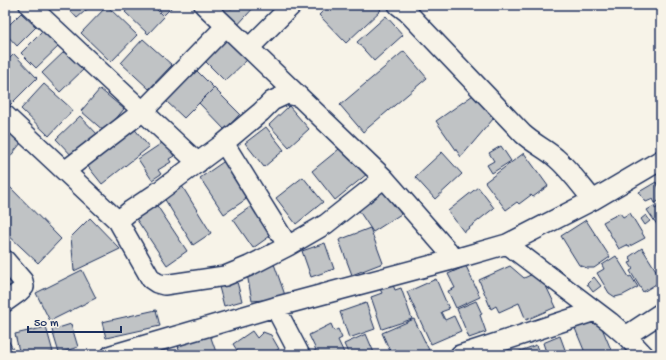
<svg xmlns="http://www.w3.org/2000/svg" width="666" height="360" viewBox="0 0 666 360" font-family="'Gochi Hand',sans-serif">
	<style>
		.building { fill: #c0c3c5; stroke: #1b2f5e }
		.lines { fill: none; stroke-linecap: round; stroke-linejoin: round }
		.minor-casing { stroke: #1b2f5e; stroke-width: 22 }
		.minor { stroke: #f7f3e8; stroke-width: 19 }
	</style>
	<rect width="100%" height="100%" fill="#f7f3e8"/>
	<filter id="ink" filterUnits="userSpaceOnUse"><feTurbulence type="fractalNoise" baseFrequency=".025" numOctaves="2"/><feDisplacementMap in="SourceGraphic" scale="8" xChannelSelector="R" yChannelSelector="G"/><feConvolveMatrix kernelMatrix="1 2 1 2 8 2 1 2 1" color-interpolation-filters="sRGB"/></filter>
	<g filter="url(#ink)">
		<!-- building -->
		<path class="building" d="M65 5H92L77 18Z
			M132 5H152L164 17 148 34 125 12Z
			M155 5H174L164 15Z
			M218 5H227L231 9 235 5H256L235 28 214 9Z
			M329 5H376L381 10 346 43 319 15Z
			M107 6 137 35 111 62 81 33Z
			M21 13 36 27 17 46 5 33V29Z
			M386 16 403 35 374 61 357 42Z
			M44 30 59 46 36 68 21 53Z
			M227 38 248 59 225 81 205 61Z
			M143 39 172 65 149 89 121 63Z
			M67 49 85 68 60 92 42 73Z
			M404 51 427 78 363 132 340 105Z
			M14 54 37 78 10 105 5 100V63Z
			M196 70 214 88 184 118 166 101Z
			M44 84 73 110 49 136 21 109Z
			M214 88 240 114 225 130 199 103Z
			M100 89 124 109 105 132 81 111Z
			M476 93 499 112 461 157 436 121Z
			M289 106 309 129 289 147 269 125Z
			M80 116 99 136 75 159 56 139Z
			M133 127 149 147 102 184 86 164Z
			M266 127 284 150 264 167 245 143Z
			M5 129 21 143 5 163Z
			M165 141 174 152 172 153 174 156 169 159 171 162 158 170 161 174 152 180 138 159Z
			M344 145 367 174 335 200 312 171Z
			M501 146 511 161 492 173 487 165 494 161 489 153Z
			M442 152 462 174 435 199 415 177Z
			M524 153 548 186 533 197 531 195 519 204 517 202 506 210 485 182Z
			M226 160 251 196 224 214 200 178Z
			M303 177 323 202 296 224 276 198Z
			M5 182 61 239 38 263 5 232Z
			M656 182 661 192V200L655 203 653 199 646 202 639 192Z
			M182 186 211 233 193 245 164 198Z
			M478 187 494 208 464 232 448 211Z
			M385 190 401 214 373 232 357 208Z
			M154 201 187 251 167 265 133 214Z
			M253 205 273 234 253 248 233 219Z
			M661 205V228L660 229 647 210 654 206 655 209Z
			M620 213 623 217 630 213 645 238 628 247 627 245 619 249 603 222Z
			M646 215 650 221 645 225 641 219Z
			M90 218 120 249 74 271 71 237Z
			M586 220 610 257 594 268H587L579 265 561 236Z
			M370 228 383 263 352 275 339 240Z
			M325 243 334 269 311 277 302 251Z
			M642 248 657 272 661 270V281L643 292 630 271 633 269 629 263 632 262 629 257Z
			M616 256 629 277 631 276 638 287 623 295 615 297 609 293 597 273 604 269 602 265Z
			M273 261 286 298 252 301 247 274Z
			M466 266 480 297 456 308 448 291 455 288 448 274Z
			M510 266 524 278 535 273 545 284 556 307 526 320 519 303 499 312 496 306 491 309 479 280Z
			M82 270 96 298 50 321 36 293Z
			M594 277 601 286 593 292 587 284Z
			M236 278 242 301 224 306 218 283Z
			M436 279 449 309 441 312 445 320 454 316 461 331 431 344 407 292Z
			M393 285 395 290 401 288 412 319 382 329 371 297 382 293 380 289Z
			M476 301 482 314 480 315 486 332 469 338 457 309Z
			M366 303 375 329 349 338 340 312Z
			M156 310 160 326 106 338 102 322Z
			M597 316 612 352 606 355H586L574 326Z
			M414 319 429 350 418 355H412V354L404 355 402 351 396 353 395 349 390 351 382 333Z
			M71 324 78 347 59 353 52 330Z
			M331 324 334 331 338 329 342 338 338 340 345 355H310L309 354 316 350 309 335Z
			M46 327 53 352 41 355H20L15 334Z
			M208 329 217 355H181L176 340Z
			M252 331 257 338 263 332 271 335 279 349 269 355H240L233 344Z
			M5 334 16 355H5Z
			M366 334 375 355H349L344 344Z
			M560 336 567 355H547L543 343Z
			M536 345 540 355H516L515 353Z"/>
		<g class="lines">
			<defs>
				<path id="minor" d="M29 5 198 163
					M204 5 384 178 455 259
					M398 5 407 12 523 134C534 144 546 149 556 158 570 170 581 186 593 200
					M249 48 292 5
					M5 115 118 221 151 279 157 283 164 285 225 276 249 266 288 246 326 224 384 178
					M224 143 288 246
					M65 171 143 111 226 26
					M118 221 130 211 154 195 224 143 261 112 272 101 287 94 300 97
					M507 244 610 322 626 336 644 355
					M5 260 23 281 24 287 19 292 5 302
					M275 307 300 355
					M626 336 661 313
					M111 355 275 307 455 259 507 244 593 200 661 160
					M460 355 595 311"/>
			</defs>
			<!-- minor casing -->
			<use href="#minor" class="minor-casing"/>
			<!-- minor -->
			<use href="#minor" class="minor"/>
		</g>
	</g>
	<!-- margin -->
	<rect width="666" height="360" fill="none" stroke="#f7f3e8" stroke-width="20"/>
	<rect x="10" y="10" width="646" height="340" fill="none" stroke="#1b2f5e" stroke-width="1.5" filter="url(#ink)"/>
	<!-- scale -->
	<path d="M28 326v6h93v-6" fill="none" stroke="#1b2f5e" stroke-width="2"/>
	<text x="34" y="326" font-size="12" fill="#1b2f5e" stroke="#f7f3e8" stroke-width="3" paint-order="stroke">50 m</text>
</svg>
